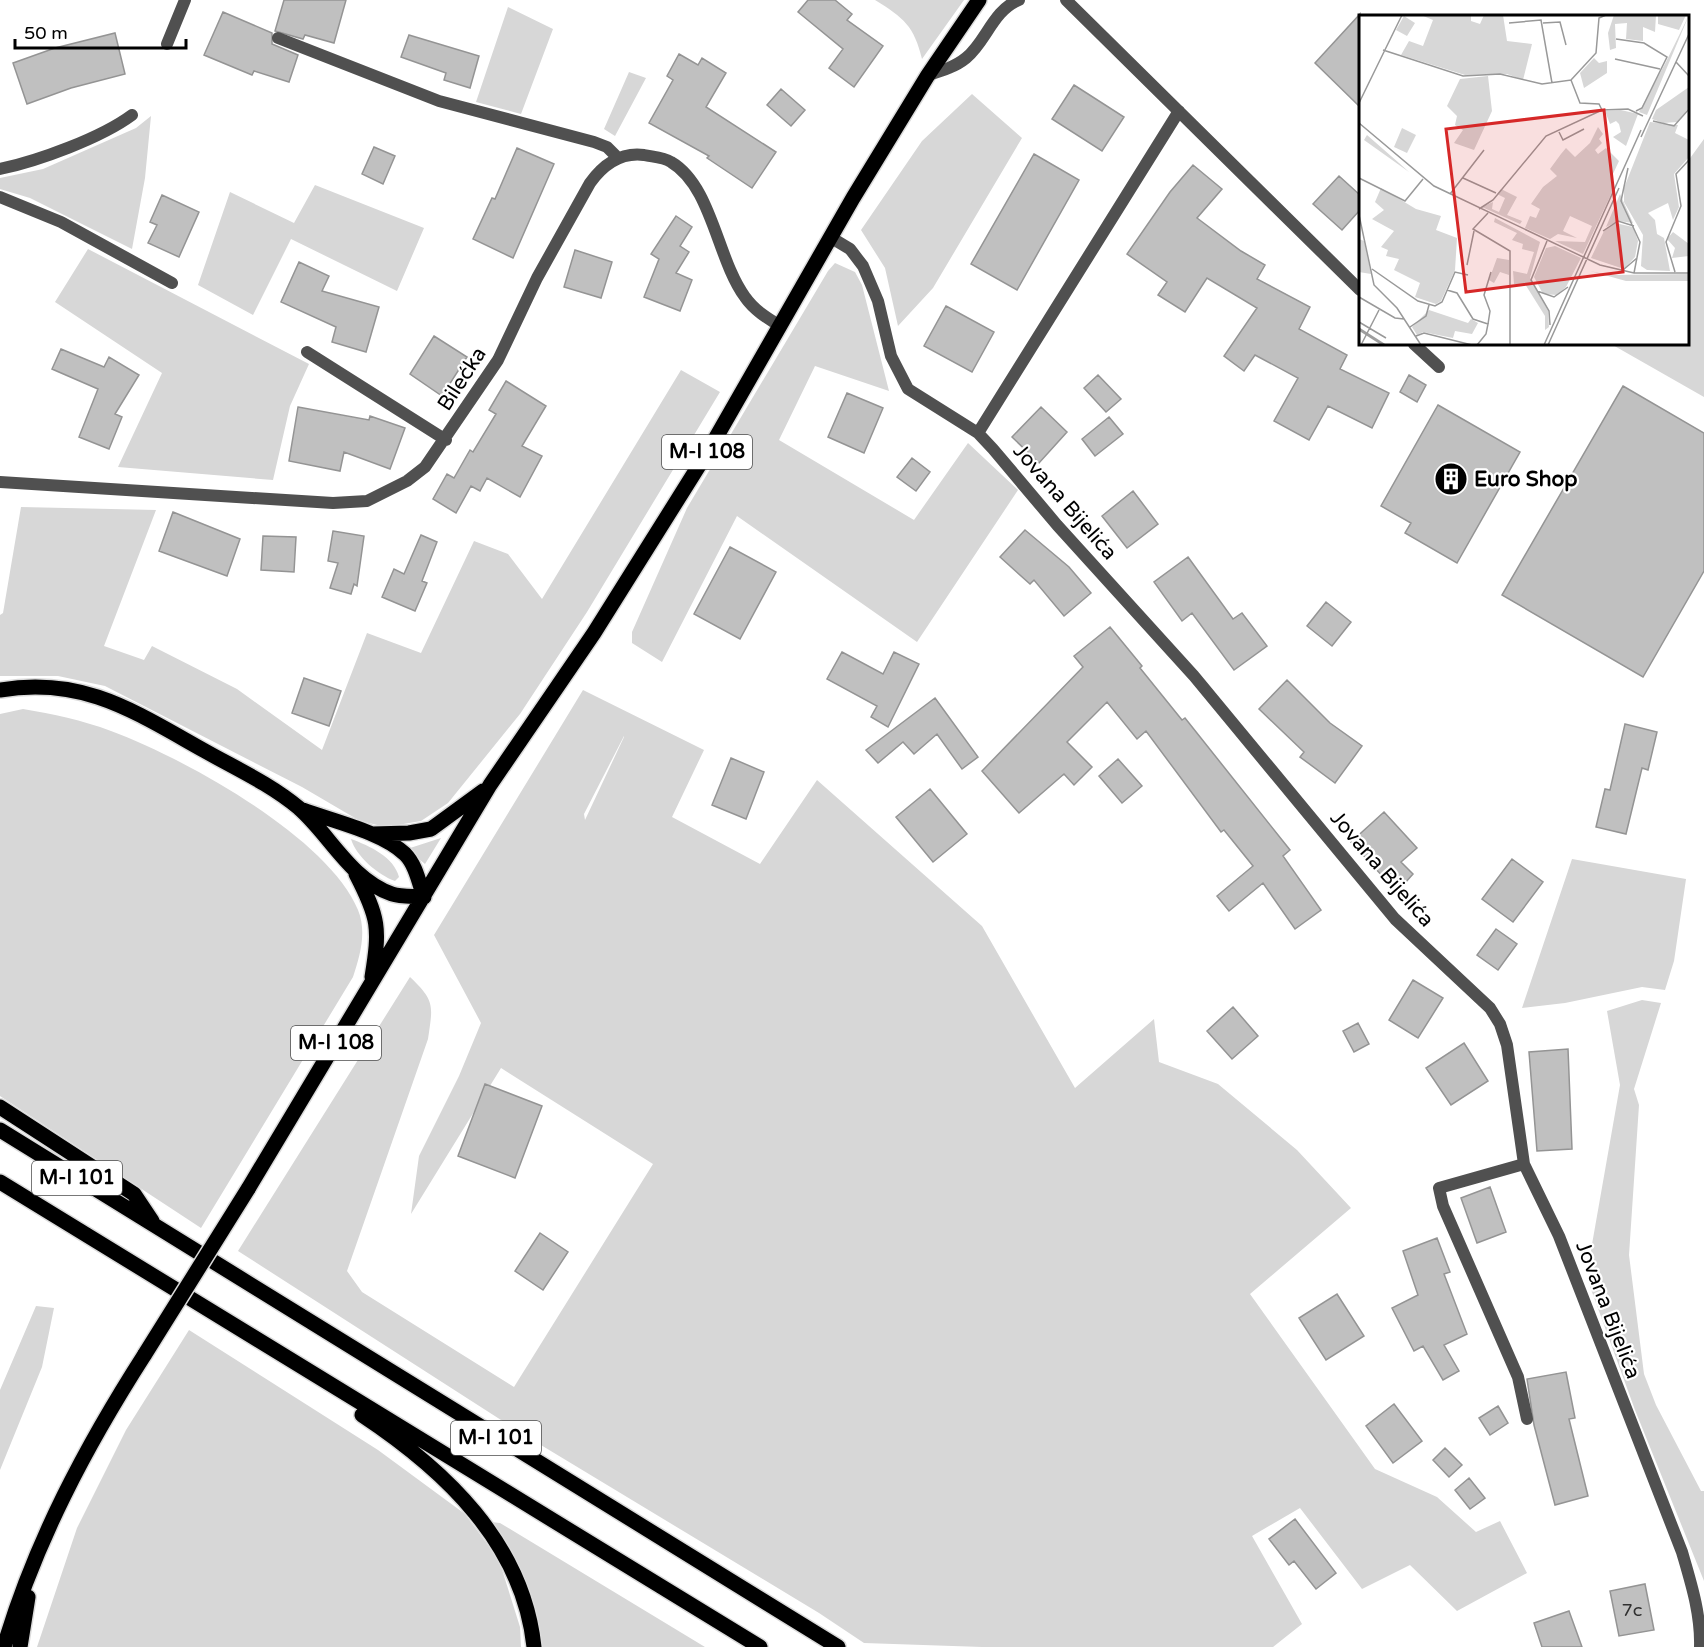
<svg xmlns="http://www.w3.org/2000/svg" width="1704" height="1647" viewBox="0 0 1704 1647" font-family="'Varela Round',sans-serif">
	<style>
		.green { fill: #d7d7d7; fill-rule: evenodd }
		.building { fill: #c0c0c0; stroke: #949494; stroke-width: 1.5 }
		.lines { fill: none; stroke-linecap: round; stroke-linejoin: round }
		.primary-casing { stroke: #dbdbdb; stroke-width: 18 }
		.minor { stroke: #505050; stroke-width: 12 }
		.primary { stroke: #000; stroke-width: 15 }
		.primary-bridge-casing { stroke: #dbdbdb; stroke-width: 18; stroke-linecap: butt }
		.primary-bridge { stroke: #000; stroke-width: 15 }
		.labels { text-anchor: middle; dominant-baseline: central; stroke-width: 4.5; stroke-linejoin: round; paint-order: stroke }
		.number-label { font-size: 18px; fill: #303030 }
		.shield { fill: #fff; stroke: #4c4c4c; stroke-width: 1.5 }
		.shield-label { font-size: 20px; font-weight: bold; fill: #000 }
		.street-label { font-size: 21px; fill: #000; stroke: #fff }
		.poi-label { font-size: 21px; font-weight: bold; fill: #000; stroke: #fff; text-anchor: start }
		.inset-river { fill: none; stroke: #9e9e9e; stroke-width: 3 }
		.inset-road { fill: none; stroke: #999; stroke-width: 1.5 }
		.view { fill: #d62828; fill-opacity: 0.15; stroke: #d62828; stroke-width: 3 }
		.inset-edge { fill: none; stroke: #000; stroke-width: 3 }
	</style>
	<rect width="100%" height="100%" fill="#fff"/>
	<!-- green -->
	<path class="green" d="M875 0H964L922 59C914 26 904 18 875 0Z
		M508 7 553 29 521 114 476 102Z
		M629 72 646 78 615 136 604 129Z
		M972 94 1022 138 933 288 898 326 885 268 861 230 922 141Z
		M151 116 145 178 132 249 30 198 0 189V178L43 169 136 128Z
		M1704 139V397L1611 344H1688V161Z
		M315 185 424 228 397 291 291 239 253 315 198 285 230 192 294 223Z
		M88 249 309 364 290 406 273 480 118 467 162 373 55 302Z
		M835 263 855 272 862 285 889 391 815 366 779 440 914 520 968 443 1018 490 917 642 737 516 662 662 632 643V632L687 508 828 271Z
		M681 370 720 392 587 612 520 714 448 803 421 821 386 827 360 821 302 787 105 686 58 676H0V615L3 613 21 507 156 510 104 646 144 660 152 646 237 689 322 750 367 633 421 653 474 541 508 554 542 599Z
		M583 690 704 750 672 817 760 864 817 780 982 926 1075 1088 1154 1019 1159 1062 1218 1084 1297 1150 1351 1208 1250 1294 1375 1469 1437 1497 1476 1532 1500 1521 1527 1573 1457 1611 1410 1565 1362 1589 1300 1508 1252 1536 1302 1624 1273 1647H982L864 1643 819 1613 526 1436 238 1251 410 977C435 1001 433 1005 428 1039L347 1271 362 1292 514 1387 653 1164 501 1068 411 1214 419 1156 459 1076 481 1023 434 935ZM624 736V737L585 820 584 814Z
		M23 709C53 714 82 720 111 731 184 758 328 837 358 910 367 932 360 956 353 977L201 1228 0 1096V714Z
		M441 838 425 864 407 849Z
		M351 839C370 846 394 857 399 877L395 881C378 875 356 856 351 839Z
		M1572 859 1686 879 1674 961 1665 990 1642 987 1565 1003 1522 1008Z
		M1642 1000 1661 1003 1634 1089 1639 1105 1629 1255 1644 1374 1656 1405 1701 1491H1704V1581L1635 1410 1588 1281 1591 1250 1620 1085 1607 1011Z
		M36 1306 54 1308 42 1367 0 1470V1390Z
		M189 1330 378 1450 465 1514 499 1560 520 1627 521 1647H37L77 1528 126 1430Z
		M491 1522 500 1523 705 1647H538Z"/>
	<!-- building -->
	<path class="building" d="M284 0H346L334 43 305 35 303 39 275 31Z
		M808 0H835L852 14 847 20 883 46 854 87 829 68 843 49 798 12Z
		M223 12 272 33V44L298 55 289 82 254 71 252 75 204 55Z
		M1360 14V107L1315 63Z
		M115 33 125 74 71 88 27 104 13 63 55 48Z
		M409 35 479 56 470 88 444 80 446 73 401 57Z
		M679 54 698 65 702 58 726 73 706 107 776 152 752 188 707 158 709 156 649 123 673 80 667 76Z
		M1074 85 1124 117 1102 151 1052 119Z
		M781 89 805 110 791 126 767 105Z
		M374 147 395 156 383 184 362 174Z
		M517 148 554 164 513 258 473 239 492 198 495 199Z
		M1034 154 1079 180 1017 290 971 264Z
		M1193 165 1222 189 1197 218 1241 251 1265 265 1257 279 1310 307 1299 329 1347 355 1340 369 1389 393 1372 428 1328 406 1309 440 1274 421 1298 378 1255 355 1244 371 1224 356 1257 308 1207 278 1185 312 1158 295 1167 282 1127 254 1170 192Z
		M1339 176 1360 195V210L1342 230 1313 204Z
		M162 195 199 212 179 257 148 243 157 225 150 222Z
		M676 216 692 227 680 246 689 252 676 273 692 280 680 311 644 297 659 259 651 254Z
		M575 250 612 262 601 298 564 287Z
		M299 262 329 276 322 291 379 307 366 352 332 342 336 327 281 302Z
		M946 306 994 332 972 372 924 346Z
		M434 336 467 357 442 396 410 374Z
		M61 349 104 367 109 357 139 375 115 414 122 417 109 449 79 437 98 389 52 369Z
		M1098 375 1121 399 1106 412 1084 388Z
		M1409 375 1426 385 1417 402 1400 392Z
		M506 381 546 406 522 446 542 456 520 497 487 478 480 491 471 486 456 513 433 499 447 474 454 478 470 450 473 452 496 414 489 410Z
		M1623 386 1704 433V571L1643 677 1502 595Z
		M847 393 883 408 864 453 828 437Z
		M1438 405 1520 452 1457 563 1405 533 1411 523 1381 506Z
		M298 407 369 420 370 416 405 428 390 469 344 452 340 471 289 461Z
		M1041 407 1067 432 1039 463 1012 437Z
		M1109 417 1123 434 1095 456 1082 439Z
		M912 458 930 472 916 491 897 477Z
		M1133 491 1158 524 1127 548 1102 516Z
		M173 512 240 539 227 576 159 551Z
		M1025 530 1069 567 1091 593 1064 616 1034 580 1030 584 1000 557Z
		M333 531 364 536 357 586 354 584 351 594 330 588 338 563 328 561Z
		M421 535 437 542 422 581 427 583 415 611 382 597 394 569 404 574Z
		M263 536 296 537 294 572 261 570Z
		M730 547 776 572 740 639 694 614Z
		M1188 557 1233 619 1242 613 1267 646 1234 670 1192 613 1182 621 1154 582Z
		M1326 602 1351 622 1332 646 1307 626Z
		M1110 627 1142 666 1140 668 1182 720 1185 718 1290 850 1283 856 1321 910 1295 929 1263 883 1229 911 1217 896 1253 866 1224 830 1221 832 1146 731 1137 739 1107 702 1067 742 1092 767 1074 785 1064 774 1019 813 982 771 1083 667 1074 656Z
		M842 652 883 674 894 652 919 664 888 727 871 717 877 706 827 679Z
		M304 678 341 691 329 726 292 713Z
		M1287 680 1330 723 1362 746 1335 783 1300 757 1304 752 1259 709Z
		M935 698 978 757 962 769 937 734 914 754 903 742 878 763 866 750Z
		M1625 724 1657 732 1648 770 1642 768 1626 834 1596 827 1605 789 1610 790Z
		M731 758 764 772 746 819 712 805Z
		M1118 759 1142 786 1122 803 1099 776Z
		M930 789 967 834 933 862 896 817Z
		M1384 812 1417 848 1401 862 1413 874 1397 892 1351 842Z
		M1512 859 1543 882 1513 922 1482 899Z
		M1496 929 1517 944 1498 970 1477 955Z
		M1413 980 1443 998 1418 1038 1389 1020Z
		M1233 1007 1258 1036 1232 1059 1207 1031Z
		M1358 1023 1369 1044 1354 1052 1343 1031Z
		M1464 1043 1488 1081 1451 1105 1426 1068Z
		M1568 1049 1572 1149 1537 1151 1529 1052Z
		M485 1084 542 1106 515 1178 458 1156Z
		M1490 1187 1506 1232 1477 1243 1461 1198Z
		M540 1233 568 1252 543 1290 515 1271Z
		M1437 1238 1450 1272 1444 1274 1467 1334 1444 1345 1459 1371 1443 1380 1423 1346 1414 1351 1392 1308 1418 1295 1403 1251Z
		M1337 1294 1364 1336 1326 1360 1299 1318Z
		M1566 1372 1575 1418 1569 1419 1588 1496 1555 1505 1534 1425 1527 1379Z
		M1394 1404 1422 1441 1393 1463 1366 1426Z
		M1498 1406 1508 1423 1490 1435 1479 1418Z
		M1445 1448 1462 1465 1449 1477 1433 1460Z
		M1469 1478 1485 1498 1470 1509 1455 1490Z
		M1295 1519 1336 1573 1316 1589 1294 1561 1289 1565 1269 1539Z
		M1645 1584 1654 1630 1619 1636 1610 1591Z
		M1569 1611 1582 1647H1542L1534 1623Z"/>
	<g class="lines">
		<defs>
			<path id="primary" d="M0 690C84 676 135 712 205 751 237 769 270 784 299 808 330 835 350 879 392 894 401 897 414 896 424 897
				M303 810C333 821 382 832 405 854 416 865 419 883 424 897
				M373 834 409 833 431 829 483 791
				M356 874C379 918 380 928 372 977
				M0 1107 134 1194 152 1221
				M0 1130 838 1647
				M0 1182 760 1647
				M248 1189 490 785 594 633 710 448 853 198 928 75 979 0
				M362 1415C445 1470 523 1543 534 1647
				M4 1647C35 1542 86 1446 145 1354
				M20 1647 28 1597"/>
		</defs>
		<!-- primary casing -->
		<use href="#primary" class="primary-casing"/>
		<!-- minor -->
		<path class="minor" d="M1066 0 1360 290
			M278 38 439 101 594 142 607 147 618 158
			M167 44 185 0
			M928 75C941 71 955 67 966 58 986 42 993 10 1019 0
			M0 169C38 161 101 138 132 115
			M0 197 61 222 172 283
			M830 237 850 249 863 266 878 301 891 356 908 389 978 433 993 449 1057 525 1194 676 1395 919 1490 1008 1500 1024 1507 1045 1524 1164 1559 1236 1682 1552C1691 1583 1701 1614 1700 1647
			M1414 344 1439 367
			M307 352 446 440
			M978 433 1179 111
			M0 482 333 503 367 501 407 481 425 467 498 360 537 278 590 183C603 165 621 152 644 155 653 157 663 157 671 162 712 186 717 259 745 297 754 310 767 318 780 326
			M1524 1164 1439 1188 1443 1206 1518 1377 1527 1419"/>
		<!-- primary -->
		<use href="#primary" class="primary"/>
		<defs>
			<path id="primary-bridge" d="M145 1354 248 1189"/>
		</defs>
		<!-- primary-bridge casing -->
		<use href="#primary-bridge" class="primary-bridge-casing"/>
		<!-- primary-bridge -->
		<use href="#primary-bridge" class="primary-bridge"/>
	</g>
	<!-- icons -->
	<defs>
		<symbol id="building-disc" viewBox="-11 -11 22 22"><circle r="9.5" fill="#000" stroke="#fff"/><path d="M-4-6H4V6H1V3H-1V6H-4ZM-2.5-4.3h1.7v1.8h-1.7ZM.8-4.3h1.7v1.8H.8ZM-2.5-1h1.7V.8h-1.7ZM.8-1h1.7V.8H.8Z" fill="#fff"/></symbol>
	</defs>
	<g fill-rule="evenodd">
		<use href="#building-disc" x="1432" y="460" width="38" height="38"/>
	</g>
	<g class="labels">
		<!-- number labels -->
		<g class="number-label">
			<text x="1632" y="1610">7c</text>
		</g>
		<!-- shield labels -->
		<g class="shield">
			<rect x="662" y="435" width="90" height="34" rx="4.5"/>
			<rect x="291" y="1026" width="90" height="34" rx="4.5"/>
			<rect x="32" y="1161" width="90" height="34" rx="4.5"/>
			<rect x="451" y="1421" width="90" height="34" rx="4.5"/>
		</g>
		<g class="shield-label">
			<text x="707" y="452">M-I 108</text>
			<text x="336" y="1043">M-I 108</text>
			<text x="77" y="1178">M-I 101</text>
			<text x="496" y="1438">M-I 101</text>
		</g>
		<!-- street labels -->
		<g class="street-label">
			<text transform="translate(462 379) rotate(-57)">Bilećka</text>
			<text transform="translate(1065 502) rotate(49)">Jovana Bijelića</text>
			<text transform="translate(1382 869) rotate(49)">Jovana Bijelića</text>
			<text transform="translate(1608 1310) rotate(69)">Jovana Bijelića</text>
		</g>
		<!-- poi labels -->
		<g class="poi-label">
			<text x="1474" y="479">Euro Shop</text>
		</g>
	</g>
	<!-- overview -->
	<g transform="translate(1359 15)">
		<rect width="330" height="330" fill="#fff"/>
		<path d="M62 0H112V6L121 9 125 0H144L148 26 173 29 164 65 148 59 106 60 42 40 50 26 64 31 74 5ZM255 0H297L296 17 284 12V26L267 24 268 8 256 9 257 33 251 35 249 18ZM327 0 320 15 299 9V1ZM330 0 288 100 280 97 307 47ZM45 1 56 8 48 21 37 15ZM235 43 240 48 248 46V58L225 73 221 58ZM129 61 133 96 115 135 95 128 104 115 96 110 98 101 88 91 101 64ZM330 72V92L319 107 304 108 293 104 297 95ZM262 95 279 99 267 131 254 122 262 117 260 109 257 106 251 109 246 96ZM291 107 319 110 316 118 330 125V142L315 159 320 192 314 205 309 188 289 198 296 205 298 219 305 223 311 256 288 255 282 251 284 220 265 187V173ZM239 112 244 119 240 124 243 128 236 135 239 139 247 133 260 146 253 161 254 175 224 239 196 226 226 227 233 211 211 201 204 216 218 223 199 219 191 224 166 213 171 201 177 203 181 194 172 189 184 172 198 161 191 154 202 139 207 133 216 142 231 128ZM43 113 57 120 48 138 35 132ZM8 120 40 148 50 157 5 125ZM22 173 57 194 82 201 77 215 98 223 96 255 82 286 77 289 56 282 61 268 35 255 40 244 27 241 29 235 22 232 35 216 13 204 25 195 16 187ZM142 174 158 182 148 200 163 206 161 209 123 192 134 187 133 194 140 197 146 183 138 179ZM261 179 274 208 260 206 247 212ZM136 203 181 227 171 263 189 296 190 312 186 315V301L166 269H155L154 256 168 259 175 237 163 234 164 229 153 225 158 218 135 207ZM256 208 274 212 279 226 276 242 265 254 232 243 246 214ZM314 217 330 229V241L313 243 316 233 308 224ZM0 224 5 226 12 259 0 257ZM196 231 222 243 207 272 198 280 184 279 175 262 187 233ZM138 243 150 245V260L141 257 135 268 130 265ZM231 256 249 260 330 259V266H267ZM70 295 109 308 112 304 119 308 113 319 96 316 94 323 64 317 58 320 53 312Z" fill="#d7d7d7"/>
		<path class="inset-river" d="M0 314 25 330"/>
		<path class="inset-road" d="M150 8 182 5 193 68M184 8 201 7 207 30M257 24 285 28 308 42 283 93 277 96M24 35 104 61 141 59 183 69 212 65 221 88 240 89 243 95M256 44 301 54M317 47 330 61M212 65 237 38 240 3 247 0M0 88 43 0M294 106 315 111 330 94M0 108 75 171 241 250 275 258H330M200 117 204 125 225 114M282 122 330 19M269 153 262 186 281 227 275 258M0 163 46 186 64 164M104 163 137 178M91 179 125 135M120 194 134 185 187 121 243 95 269 94 284 101M129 198 114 214 151 236V330M0 200 15 270 38 293 62 330M244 216 259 206 275 211M188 226 172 265 190 296 191 310M108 250 115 216M13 254 59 286 76 291 83 287 96 257 109 260M264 255 278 243M316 257 307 227 322 191 317 159 330 145M88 275 98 278 114 304 129 309 127 319 118 330M178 276 195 282 209 272M0 282 36 303 45 304M0 307 27 323M129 309 131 296 125 280 132 257M51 312 67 301 70 290M57 321 65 318 113 330M2 330 20 295M185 330 282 115M189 330 260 173"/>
		<path class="view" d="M245 95 264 257 107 277 87 114Z"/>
		<rect width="330" height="330" class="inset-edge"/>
	</g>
	<!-- scale -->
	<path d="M15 39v9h171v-9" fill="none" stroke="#000000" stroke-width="3"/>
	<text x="24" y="39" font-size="18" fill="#000000" stroke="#ffffff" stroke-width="4.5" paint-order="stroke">50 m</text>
</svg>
